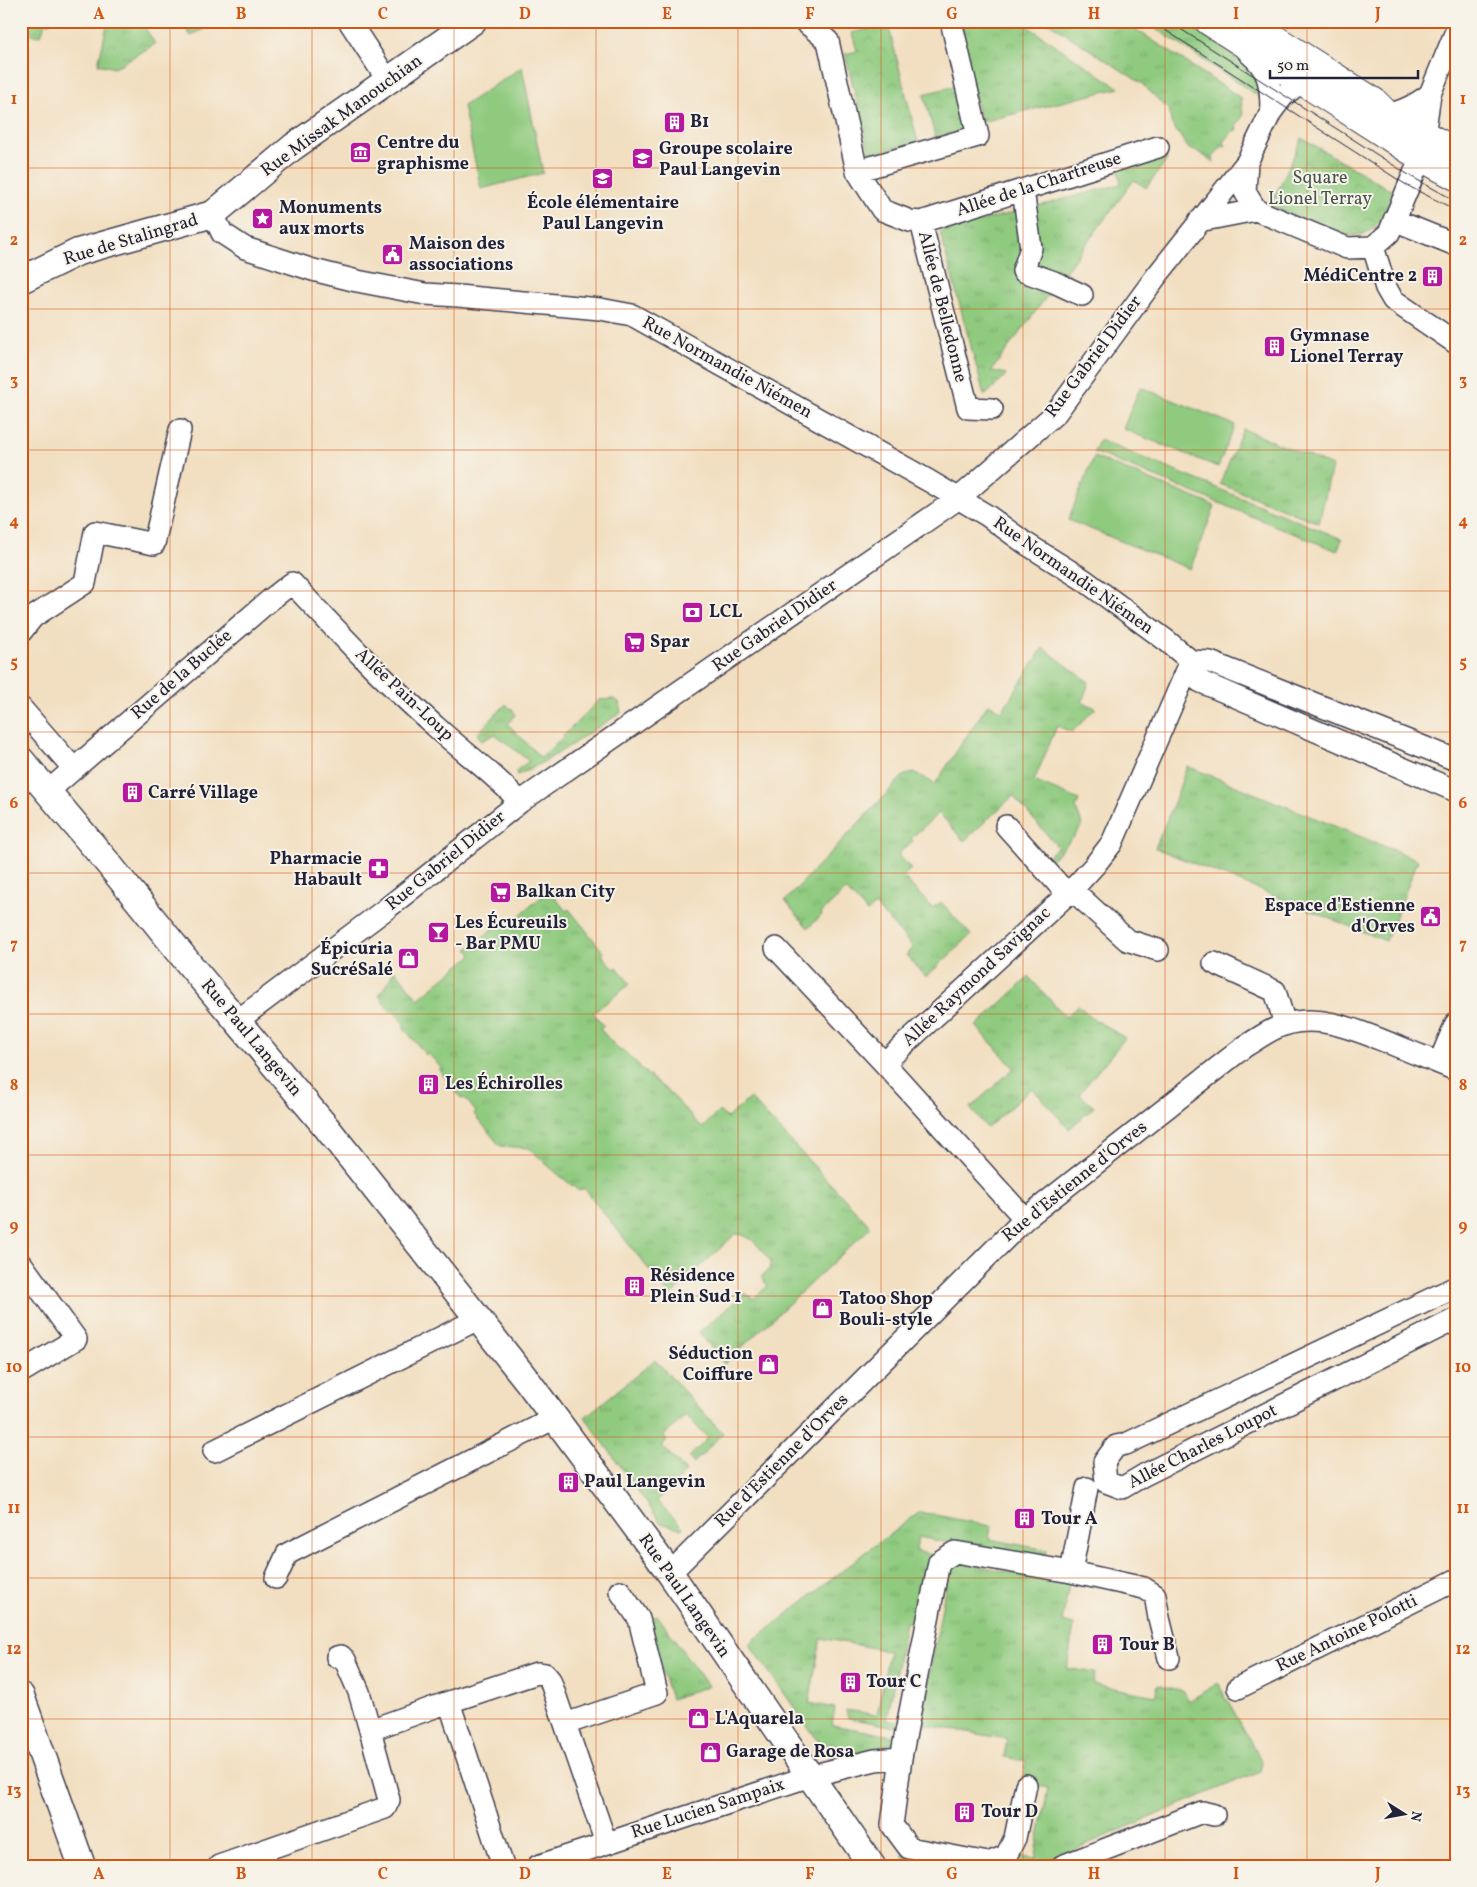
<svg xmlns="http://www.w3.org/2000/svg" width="1477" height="1887" viewBox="0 0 1477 1887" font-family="Vollkorn,serif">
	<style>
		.grass { fill: url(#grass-tufts); stroke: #58765d }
		.park { fill: url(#park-crowns); stroke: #58765d }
		.garden { fill: #8fca7f; stroke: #58765d }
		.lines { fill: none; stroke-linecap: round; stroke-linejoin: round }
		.minor-casing { stroke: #413e4f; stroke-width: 24 }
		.tertiary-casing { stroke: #413e4f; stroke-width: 29 }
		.secondary-casing { stroke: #413e4f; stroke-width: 30 }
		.minor { stroke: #fff; stroke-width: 21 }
		.tertiary { stroke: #fff; stroke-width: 26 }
		.secondary { stroke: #fff; stroke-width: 28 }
		.tram { stroke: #22223b; stroke-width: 1 }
		.grid { fill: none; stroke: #d45411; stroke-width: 1; stroke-opacity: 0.55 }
		.labels { text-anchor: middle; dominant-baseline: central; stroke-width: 4; stroke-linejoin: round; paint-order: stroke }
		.street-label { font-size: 18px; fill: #22223b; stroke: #f7f3e8 }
		.poi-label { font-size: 18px; font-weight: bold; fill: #22223b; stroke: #f7f3e8; text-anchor: start }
		.park-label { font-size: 18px; fill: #43544f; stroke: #f7f3e8 }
		.neatline { fill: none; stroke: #d45411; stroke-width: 2 }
		.grid-label { font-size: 16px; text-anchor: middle; font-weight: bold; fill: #d45411 }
	</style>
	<defs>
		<pattern id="grass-tufts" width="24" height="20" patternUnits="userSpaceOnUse" patternTransform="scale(1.25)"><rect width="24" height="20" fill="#8fca7f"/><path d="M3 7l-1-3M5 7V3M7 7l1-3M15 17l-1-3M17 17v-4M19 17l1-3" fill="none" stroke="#7bad6f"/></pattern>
		<pattern id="park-crowns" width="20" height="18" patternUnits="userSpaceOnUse" patternTransform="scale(1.25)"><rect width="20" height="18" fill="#8fca7f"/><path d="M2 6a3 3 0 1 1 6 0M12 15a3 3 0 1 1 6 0" fill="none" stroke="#7bad6f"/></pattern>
	</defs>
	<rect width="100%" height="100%" fill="#f7f3e8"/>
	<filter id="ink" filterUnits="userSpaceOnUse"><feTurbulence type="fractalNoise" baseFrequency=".02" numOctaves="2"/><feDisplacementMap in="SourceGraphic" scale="10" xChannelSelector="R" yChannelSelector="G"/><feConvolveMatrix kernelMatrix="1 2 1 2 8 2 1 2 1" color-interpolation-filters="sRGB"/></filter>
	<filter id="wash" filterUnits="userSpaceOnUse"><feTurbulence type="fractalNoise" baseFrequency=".0096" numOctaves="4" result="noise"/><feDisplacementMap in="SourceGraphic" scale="20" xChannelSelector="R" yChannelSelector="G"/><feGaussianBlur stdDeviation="1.12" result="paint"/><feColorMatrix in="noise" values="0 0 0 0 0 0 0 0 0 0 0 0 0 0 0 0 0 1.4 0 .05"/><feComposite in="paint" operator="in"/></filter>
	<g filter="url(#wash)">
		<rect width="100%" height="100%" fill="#f2dfc1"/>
		<!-- grass -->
		<path class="grass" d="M21 21H50L49 23 45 22 42 34 37 36 24 32 21 41Z
			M89 21H141L155 44 114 68 98 64 107 26Z
			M180 21H212L211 25 191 36Z
			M955 21H1020L1119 88 981 122Z
			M1046 21H1123L1241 98 1243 116 1236 126 1237 130 1233 131 1224 142 1226 146 1221 147 1213 157 1214 162 1198 152 1189 149 1171 123 1170 111 1141 83Z
			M1144 21H1183L1216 43 1257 73 1263 99Z
			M955 86 967 129 935 137 924 94Z
			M1163 156 1166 157 1167 160 1146 188 1134 180 991 371 1007 374 987 394 984 395 940 232 1121 184 1118 168Z
			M1243 429 1332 466 1319 523 1220 484Z
			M1043 648 1089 682 1082 702 1096 708 1072 732 1057 726 1034 781 1079 800 1076 808 1082 825 1074 837 1051 860 1047 857 1058 847 1013 796 964 841 939 813 911 838 913 841 898 854 911 869 903 876 932 908 941 902 971 935 926 977 906 955 913 947 875 905 867 912 846 890 821 913 822 915 808 928 785 901 903 776 914 772 935 784 988 704 1002 711Z
			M613 699 619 702 621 713C586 733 554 760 517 775L516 771 529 761 495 734 482 741 477 734 506 704 516 714 508 724 541 758 599 700Z
			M1187 766 1418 860 1386 941 1155 848 1175 800Z
			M552 888 557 894 554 896 566 911 569 909 604 953 602 955 614 969 617 967 630 984 593 1013 604 1026 600 1029 620 1051 623 1050 647 1074 670 1093 702 1128 719 1111 727 1118 750 1098 871 1227 724 1364 699 1332 745 1293 753 1299 768 1286 761 1277 769 1269 771 1262C761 1250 752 1234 735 1234L670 1296 584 1188 579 1191 554 1171 529 1148 500 1146 474 1114 476 1112 465 1098 462 1099 439 1070 441 1068 429 1054 426 1055 403 1027 405 1025 393 1010 391 1012 379 996 395 970 418 999 472 955 468 949 504 920 508 925Z
			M1029 977 1066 1017 1078 1005 1092 1018 1125 1038 1079 1094 1094 1107 1069 1129 1032 1088 987 1128 970 1108 1014 1068 976 1026Z
			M655 1360 723 1433 694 1463 689 1457 708 1438 686 1415 664 1436 667 1440 662 1446 686 1471 657 1501 683 1527 682 1529 661 1523 585 1417Z
			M920 1512 991 1526 989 1539 1047 1550 1045 1561 918 1537 916 1551 932 1555 920 1625 905 1622 887 1720 902 1723 901 1728 848 1718 846 1710 877 1715 889 1651 821 1638 809 1703 835 1708 832 1725 899 1737 891 1744 831 1759 749 1644 874 1546Z
			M959 1562 1069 1584 1062 1622 1074 1625 1067 1668 1095 1673 1093 1684 1155 1696 1158 1685 1184 1691 1189 1701 1218 1683 1262 1762 1260 1771 1035 1866H991L1012 1855 1035 1859 1048 1788 1022 1783 1026 1761 1004 1757 1007 1739 926 1725 922 1716 949 1568Z
			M657 1615 708 1686 671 1699 646 1622Z
			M907 1851 978 1866H908L902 1857Z"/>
		<!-- park -->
		<path class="park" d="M888 24 918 142 870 154 845 54 857 51 852 33Z
			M1302 138 1394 192C1384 215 1376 239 1346 235L1270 207Z"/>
		<!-- garden -->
		<path class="garden" d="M522 67 543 173 481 189 463 106Z
			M1140 387 1235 425 1218 467 1123 429Z
			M1099 440 1342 539 1337 551 1094 452Z
			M1094 457 1215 506 1190 569 1068 520Z"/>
	</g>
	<g filter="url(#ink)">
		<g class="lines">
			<defs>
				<path id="minor" d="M349 21 388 81
					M804 21 828 41 857 171 882 210 910 221 921 222 1158 147
					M1249 53C1270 70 1271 86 1271 112
					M1378 114C1396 116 1416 105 1430 94
					M1247 162 1245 192 1256 210
					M857 171 978 136 951 21
					M1023 190 1031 248 1023 271 1054 282 1082 295
					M213 214 222 233 245 248 313 270 357 281 425 294 458 296 600 309 632 315 929 481 988 516 1025 543 1084 580 1167 641 1191 661 1199 681 1456 791
					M1394 220 1456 245
					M1199 221 1256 210 1347 248 1373 247 1389 233 1421 157 1430 94 1456 31
					M921 222 968 408 992 409
					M1373 247 1386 288 1393 300 1456 343
					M21 632 33 617 85 583 95 532 154 544 180 430
					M1191 661 1210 662 1456 760
					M21 708 74 769
					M47 792 270 600 292 583C338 632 384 681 435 726 463 752 495 774 520 802
					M1006 826 1060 886 1079 896 1127 940 1158 950
					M776 948 884 1063 1025 1219
					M1214 963 1275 991 1282 1014 1283 1025
					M237 1021 386 909 520 802 959 498 1056 413 1155 278 1247 162 1271 112 1283 96 1302 81 1316 82
					M884 1063 1071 891 1094 866 1112 843 1191 661
					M1439 1063 1456 1023
					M21 1263 76 1339 21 1372
					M1456 1287 1126 1444 1116 1446 1104 1462 1106 1482 1122 1488 1144 1475 1456 1319
					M214 1451 478 1319
					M1071 1572 1087 1488
					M670 1573 1025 1219 1244 1047C1256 1040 1270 1029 1284 1025 1321 1013 1358 1031 1392 1044 1413 1053 1435 1061 1456 1070
					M276 1578 287 1554 555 1418
					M337 1657 341 1656 345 1660 359 1692 370 1730
					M1238 1688 1456 1580
					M449 1702 537 1673 545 1674 550 1680 606 1843
					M565 1724 657 1693 639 1619 620 1591
					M1026 1785 1015 1838 1006 1856 988 1863 909 1848 892 1825 901 1758 939 1562 955 1552 1071 1572 1144 1588 1155 1595 1159 1618 1169 1658
					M219 1866 385 1808 389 1800 370 1730 449 1702 503 1866
					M538 1866 810 1776 875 1760 901 1758
					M1062 1866 1202 1812 1214 1815"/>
				<path id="tertiary" d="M21 280 78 252 213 214 293 147 473 21
					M21 760 107 862 190 965 327 1128 529 1383 670 1573 872 1866
					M21 1696 82 1866"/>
				<path id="secondary" d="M1209 21 1421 157 1456 176
					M1246 21 1374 102 1387 115 1456 152"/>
			</defs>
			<!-- minor casing -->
			<use href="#minor" class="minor-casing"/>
			<!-- tertiary casing -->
			<use href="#tertiary" class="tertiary-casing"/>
			<!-- secondary casing -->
			<use href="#secondary" class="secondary-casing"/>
			<!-- minor -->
			<use href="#minor" class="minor"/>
			<!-- tertiary -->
			<use href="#tertiary" class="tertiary"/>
			<!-- secondary -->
			<use href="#secondary" class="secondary"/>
			<!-- tram -->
			<path class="tram" d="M1151 21 1408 186 1456 210
				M1168 21 1412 177 1456 201"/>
		</g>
	</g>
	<!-- grid -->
	<path class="grid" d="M170 21V1866M312 21V1866M454 21V1866M596 21V1866M738 21V1866M881 21V1866M1023 21V1866M1165 21V1866M1307 21V1866M21 168H1456M21 309H1456M21 450H1456M21 591H1456M21 732H1456M21 873H1456M21 1014H1456M21 1155H1456M21 1296H1456M21 1437H1456M21 1578H1456M21 1719H1456"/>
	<!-- icons -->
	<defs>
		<symbol id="building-square" viewBox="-11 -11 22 22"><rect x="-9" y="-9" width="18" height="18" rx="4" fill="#b5179e" stroke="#f7f3e8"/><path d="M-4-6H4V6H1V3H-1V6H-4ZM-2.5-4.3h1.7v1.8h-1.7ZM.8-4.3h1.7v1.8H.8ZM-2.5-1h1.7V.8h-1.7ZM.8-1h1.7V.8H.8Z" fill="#fff"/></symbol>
		<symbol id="museum-square" viewBox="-11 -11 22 22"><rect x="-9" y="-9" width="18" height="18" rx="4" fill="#b5179e" stroke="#f7f3e8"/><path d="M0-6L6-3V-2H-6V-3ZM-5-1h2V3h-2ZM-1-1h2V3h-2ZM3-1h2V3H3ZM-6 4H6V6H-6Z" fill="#fff"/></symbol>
		<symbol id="school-square" viewBox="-11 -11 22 22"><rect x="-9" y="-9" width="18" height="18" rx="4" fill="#b5179e" stroke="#f7f3e8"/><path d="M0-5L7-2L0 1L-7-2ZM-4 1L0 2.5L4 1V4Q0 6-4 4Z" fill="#fff"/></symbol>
		<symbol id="sight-square" viewBox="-11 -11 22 22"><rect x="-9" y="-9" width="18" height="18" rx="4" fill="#b5179e" stroke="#f7f3e8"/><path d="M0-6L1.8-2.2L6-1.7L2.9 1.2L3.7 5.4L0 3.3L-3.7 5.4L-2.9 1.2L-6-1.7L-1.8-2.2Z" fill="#fff"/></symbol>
		<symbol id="civic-square" viewBox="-11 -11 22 22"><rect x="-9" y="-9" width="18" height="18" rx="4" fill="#b5179e" stroke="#f7f3e8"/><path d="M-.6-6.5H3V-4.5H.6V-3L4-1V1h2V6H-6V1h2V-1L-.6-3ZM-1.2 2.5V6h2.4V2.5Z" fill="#fff"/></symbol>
		<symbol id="bank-square" viewBox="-11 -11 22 22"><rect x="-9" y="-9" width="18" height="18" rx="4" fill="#b5179e" stroke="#f7f3e8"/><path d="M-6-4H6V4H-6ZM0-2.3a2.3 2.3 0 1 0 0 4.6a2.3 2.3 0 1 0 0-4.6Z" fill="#fff"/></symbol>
		<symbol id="supermarket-square" viewBox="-11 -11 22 22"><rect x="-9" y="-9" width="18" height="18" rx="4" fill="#b5179e" stroke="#f7f3e8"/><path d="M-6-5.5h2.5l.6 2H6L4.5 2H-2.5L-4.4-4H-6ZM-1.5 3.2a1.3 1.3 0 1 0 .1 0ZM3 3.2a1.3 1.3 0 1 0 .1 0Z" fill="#fff"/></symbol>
		<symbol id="pharmacy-square" viewBox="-11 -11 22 22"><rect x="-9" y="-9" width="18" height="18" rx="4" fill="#b5179e" stroke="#f7f3e8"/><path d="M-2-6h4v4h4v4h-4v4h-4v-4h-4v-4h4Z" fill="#fff"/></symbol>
		<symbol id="bar-square" viewBox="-11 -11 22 22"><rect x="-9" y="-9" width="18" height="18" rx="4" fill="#b5179e" stroke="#f7f3e8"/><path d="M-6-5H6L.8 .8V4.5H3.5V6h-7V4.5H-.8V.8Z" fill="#fff"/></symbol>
		<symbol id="shop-square" viewBox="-11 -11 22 22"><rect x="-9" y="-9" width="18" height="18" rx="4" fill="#b5179e" stroke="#f7f3e8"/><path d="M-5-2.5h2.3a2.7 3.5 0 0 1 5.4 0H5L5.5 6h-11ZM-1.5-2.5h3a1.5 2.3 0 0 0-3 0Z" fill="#fff"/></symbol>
	</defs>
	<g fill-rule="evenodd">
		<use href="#building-square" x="662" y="110" width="25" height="25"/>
		<use href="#museum-square" x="348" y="140" width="25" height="25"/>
		<use href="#school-square" x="630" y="146" width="25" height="25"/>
		<use href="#school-square" x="590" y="166" width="25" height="25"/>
		<use href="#sight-square" x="250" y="206" width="25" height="25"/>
		<use href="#civic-square" x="380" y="242" width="25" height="25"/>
		<use href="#building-square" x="1420" y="264" width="25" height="25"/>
		<use href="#building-square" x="1262" y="334" width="25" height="25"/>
		<use href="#bank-square" x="680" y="600" width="25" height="25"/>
		<use href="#supermarket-square" x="622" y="630" width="25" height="25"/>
		<use href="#building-square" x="120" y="780" width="25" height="25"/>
		<use href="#pharmacy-square" x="366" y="856" width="25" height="25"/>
		<use href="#supermarket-square" x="488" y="880" width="25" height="25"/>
		<use href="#civic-square" x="1418" y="904" width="25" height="25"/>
		<use href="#bar-square" x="426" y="920" width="25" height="25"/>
		<use href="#shop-square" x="396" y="946" width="25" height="25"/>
		<use href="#building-square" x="416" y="1072" width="25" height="25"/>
		<use href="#building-square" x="622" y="1274" width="25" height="25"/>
		<use href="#shop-square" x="810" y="1296" width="25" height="25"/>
		<use href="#shop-square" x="756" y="1352" width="25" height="25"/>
		<use href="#building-square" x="556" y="1470" width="25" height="25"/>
		<use href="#building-square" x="1012" y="1506" width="25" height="25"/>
		<use href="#building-square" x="1090" y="1632" width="25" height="25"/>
		<use href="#building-square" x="838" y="1670" width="25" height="25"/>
		<use href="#shop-square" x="686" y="1706" width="25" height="25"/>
		<use href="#shop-square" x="698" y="1740" width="25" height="25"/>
		<use href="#building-square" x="952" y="1800" width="25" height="25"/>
	</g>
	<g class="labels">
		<!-- street labels -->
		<g class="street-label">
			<text transform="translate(342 116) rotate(-36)">Rue Missak Manouchian</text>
			<text transform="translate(1039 185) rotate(-18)">Allée de la Chartreuse</text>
			<text transform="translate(131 240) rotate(-17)">Rue de Stalingrad</text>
			<text transform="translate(942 307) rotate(76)">Allée de Belledonne</text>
			<text transform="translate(1094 357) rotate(-53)">Rue Gabriel Didier</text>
			<text transform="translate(727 368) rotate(29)">Rue Normandie Niémen</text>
			<text transform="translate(1073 576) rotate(35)">Rue Normandie Niémen</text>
			<text transform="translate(775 626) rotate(-35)">Rue Gabriel Didier</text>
			<text transform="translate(182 675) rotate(-41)">Rue de la Buclée</text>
			<text transform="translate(404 695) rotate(43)">Allée Pain-Loup</text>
			<text transform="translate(446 861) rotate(-39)">Rue Gabriel Didier</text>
			<text transform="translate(977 977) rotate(-43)">Allée Raymond Savignac</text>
			<text transform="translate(251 1038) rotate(50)">Rue Paul Langevin</text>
			<text transform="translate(1075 1182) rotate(-39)">Rue d'Estienne d'Orves</text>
			<text transform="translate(1203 1447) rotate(-27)">Allée Charles Loupot</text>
			<text transform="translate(782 1461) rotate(-45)">Rue d'Estienne d'Orves</text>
			<text transform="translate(684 1596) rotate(55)">Rue Paul Langevin</text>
			<text transform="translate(1347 1634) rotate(-26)">Rue Antoine Polotti</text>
			<text transform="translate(708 1809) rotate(-18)">Rue Lucien Sampaix</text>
		</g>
		<!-- poi labels -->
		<g class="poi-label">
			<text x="690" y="122">B1</text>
			<text x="377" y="143">Centre du<tspan x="377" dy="21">graphisme</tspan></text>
			<text x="659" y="149">Groupe scolaire<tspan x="659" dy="21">Paul Langevin</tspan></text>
			<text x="603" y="203" text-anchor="middle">École élémentaire<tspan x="603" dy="21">Paul Langevin</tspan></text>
			<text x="279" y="208">Monuments<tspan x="279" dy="21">aux morts</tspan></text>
			<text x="409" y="244">Maison des<tspan x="409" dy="21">associations</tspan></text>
			<text x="1417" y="276" text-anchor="end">MédiCentre 2</text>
			<text x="1290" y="336">Gymnase<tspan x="1290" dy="21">Lionel Terray</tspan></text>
			<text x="709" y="612">LCL</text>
			<text x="650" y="642">Spar</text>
			<text x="148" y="793">Carré Village</text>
			<text x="362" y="859" text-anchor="end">Pharmacie<tspan x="362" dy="21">Habault</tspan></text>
			<text x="516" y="892">Balkan City</text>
			<text x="1415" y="906" text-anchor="end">Espace d'Estienne<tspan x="1415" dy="21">d'Orves</tspan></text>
			<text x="455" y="923">Les Écureuils<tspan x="455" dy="21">- Bar PMU</tspan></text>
			<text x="393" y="949" text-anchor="end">Épicuria<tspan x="393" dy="21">SucréSalé</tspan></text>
			<text x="445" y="1084">Les Échirolles</text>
			<text x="650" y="1276">Résidence<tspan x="650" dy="21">Plein Sud 1</tspan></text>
			<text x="839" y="1299">Tatoo Shop<tspan x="839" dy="21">Bouli-style</tspan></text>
			<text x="753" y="1354" text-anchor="end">Séduction<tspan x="753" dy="21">Coiffure</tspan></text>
			<text x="584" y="1482">Paul Langevin</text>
			<text x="1041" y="1519">Tour A</text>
			<text x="1119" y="1645">Tour B</text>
			<text x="866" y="1682">Tour C</text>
			<text x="715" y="1719">L'Aquarela</text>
			<text x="726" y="1752">Garage de Rosa</text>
			<text x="981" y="1812">Tour D</text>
		</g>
		<!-- park labels -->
		<g class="park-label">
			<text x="1320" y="178">Square<tspan x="1320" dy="21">Lionel Terray</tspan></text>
		</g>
	</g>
	<!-- margin -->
	<rect width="1477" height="1887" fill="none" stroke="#f7f3e8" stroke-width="55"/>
	<!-- north arrow -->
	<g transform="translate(1404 1814) rotate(101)" stroke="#f7f3e8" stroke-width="4" paint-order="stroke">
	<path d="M0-4L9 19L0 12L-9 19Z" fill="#22223b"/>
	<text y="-8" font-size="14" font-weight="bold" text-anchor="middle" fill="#22223b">N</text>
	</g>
	<!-- scale -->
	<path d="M1270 70v8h148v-8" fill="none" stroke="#22223b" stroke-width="2.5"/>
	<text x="1277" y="70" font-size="15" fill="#22223b" stroke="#f7f3e8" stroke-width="4" paint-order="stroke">50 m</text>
	<rect x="28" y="28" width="1422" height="1832" class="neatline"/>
	<g class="grid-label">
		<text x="99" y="19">A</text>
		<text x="241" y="19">B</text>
		<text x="383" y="19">C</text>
		<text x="525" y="19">D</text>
		<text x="667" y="19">E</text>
		<text x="810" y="19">F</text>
		<text x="952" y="19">G</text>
		<text x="1094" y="19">H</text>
		<text x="1236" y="19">I</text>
		<text x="1378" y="19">J</text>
		<text x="14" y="104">1</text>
		<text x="1463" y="104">1</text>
		<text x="14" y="245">2</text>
		<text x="1463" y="245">2</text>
		<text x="14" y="385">3</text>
		<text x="1463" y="385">3</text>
		<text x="14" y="526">4</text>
		<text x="1463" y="526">4</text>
		<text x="14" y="667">5</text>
		<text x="1463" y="667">5</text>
		<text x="14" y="808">6</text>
		<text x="1463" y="808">6</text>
		<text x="14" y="949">7</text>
		<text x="1463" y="949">7</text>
		<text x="14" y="1090">8</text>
		<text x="1463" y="1090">8</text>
		<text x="14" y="1231">9</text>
		<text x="1463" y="1231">9</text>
		<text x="14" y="1372">10</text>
		<text x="1463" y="1372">10</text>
		<text x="14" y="1513">11</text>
		<text x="1463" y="1513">11</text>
		<text x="14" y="1654">12</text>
		<text x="1463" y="1654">12</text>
		<text x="14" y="1795">13</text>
		<text x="1463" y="1795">13</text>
		<text x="99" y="1879">A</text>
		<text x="241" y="1879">B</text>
		<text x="383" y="1879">C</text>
		<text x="525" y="1879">D</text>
		<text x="667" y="1879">E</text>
		<text x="810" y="1879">F</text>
		<text x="952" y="1879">G</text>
		<text x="1094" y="1879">H</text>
		<text x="1236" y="1879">I</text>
		<text x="1378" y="1879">J</text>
	</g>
</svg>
